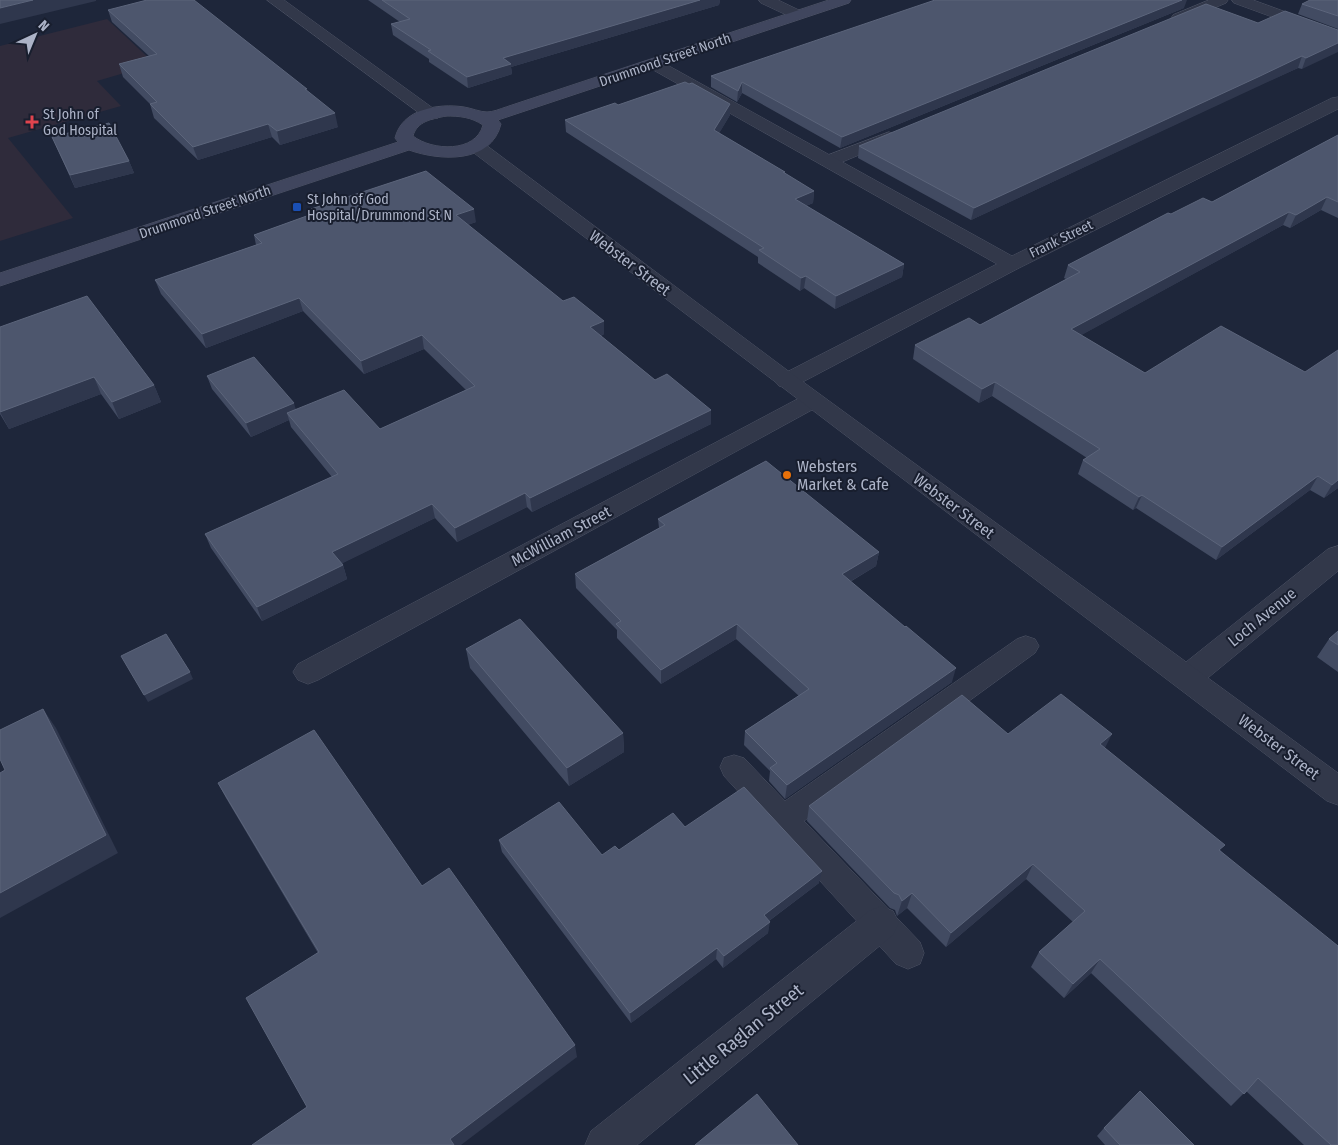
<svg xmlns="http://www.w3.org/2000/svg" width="1338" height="1145" viewBox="0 0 1338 1145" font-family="'Fira Sans Condensed',sans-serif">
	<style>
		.medical { fill: #2f2b3b }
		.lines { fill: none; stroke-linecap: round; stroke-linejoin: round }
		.service-casing { stroke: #4d5365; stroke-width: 1 }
		.minor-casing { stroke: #4d5365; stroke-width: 1 }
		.tertiary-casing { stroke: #4d5365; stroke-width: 1 }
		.secondary-casing { stroke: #4d5365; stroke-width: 1 }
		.service { fill: #32384a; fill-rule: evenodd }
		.minor { fill: #32384a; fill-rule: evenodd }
		.tertiary { fill: #32384a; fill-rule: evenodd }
		.secondary { fill: #40465e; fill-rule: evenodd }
		.wall { fill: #424b62 }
		.shaded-wall { fill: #2f374d }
		.building { fill: #4d566d; stroke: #5c657b }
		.health-dot { fill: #e0444e; stroke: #181e2e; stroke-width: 2 }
		.transit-dot { fill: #1a4fb4; stroke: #181e2e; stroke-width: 2 }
		.food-dot { fill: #e8710a; stroke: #181e2e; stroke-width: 2 }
		.labels { text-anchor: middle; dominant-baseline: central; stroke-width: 4; stroke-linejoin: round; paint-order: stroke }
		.far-street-label { font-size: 14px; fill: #acb3c7; stroke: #181e2e }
		.far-poi-label { font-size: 14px; fill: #acb3c7; stroke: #181e2e; text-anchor: start }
		.street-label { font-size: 16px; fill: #acb3c7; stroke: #181e2e }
		.poi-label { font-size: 16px; fill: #acb3c7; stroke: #181e2e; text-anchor: start }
		.near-street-label { font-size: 19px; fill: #acb3c7; stroke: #181e2e }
	</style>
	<rect width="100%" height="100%" fill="#1e263a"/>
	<!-- medical -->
	<path class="medical" d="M107 19 155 64 97 81 121 106 8 138 73 218 0 241V46Z"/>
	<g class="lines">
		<defs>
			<path id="service" d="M1209 0H1228L1226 3 1183 21 1178 22 1171 18 1173 15Z
				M889 132 895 134 897 137 895 140 835 165H823L821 161 823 157Z
				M1026 636 1035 639 1039 646 1035 653 804 821 920 942 924 953 920 964 908 969 896 964 724 776 720 767 724 758 734 755 744 758 785 801 1017 639Z"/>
			<path id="minor" d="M759 0H778L803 12 806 15 803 18H793L761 3Z
				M1232 0H1253L1338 31V41L1234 3Z
				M654 59 660 61 1012 256 1332 98 1338 97V109L1019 268 795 386 787 388 779 386 775 381 779 376 997 264 648 67 646 64 648 61Z
				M813 393 821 395 825 400 821 405 318 680 308 684 298 680 293 672 298 664 805 395Z
				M1338 546V571L1198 686 1187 690 1176 686 1172 678 1176 670 1328 549Z
				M881 906 893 911 899 923 893 935 637 1145H585L591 1131 869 911Z"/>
			<path id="tertiary" d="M267 0H284L441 114 438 118 432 119 426 118Z
				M476 141 482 142 795 376 1338 773V805L1327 801 470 150 467 146 470 142Z"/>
			<path id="secondary" d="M829 0H851L849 3 498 120 501 124C491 164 440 161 409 150L0 286V273L398 142 395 138C402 109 438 103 464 107 471 108 480 112 487 112 493 112 500 109 506 107ZM446 116C460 116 471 117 483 125 476 153 432 151 413 136 417 121 432 119 446 116Z"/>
		</defs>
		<!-- service casing -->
		<use href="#service" class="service-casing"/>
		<!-- minor casing -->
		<use href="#minor" class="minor-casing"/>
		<!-- tertiary casing -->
		<use href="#tertiary" class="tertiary-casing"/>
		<!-- secondary casing -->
		<use href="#secondary" class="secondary-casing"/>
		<!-- service -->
		<use href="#service" class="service"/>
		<!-- minor -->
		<use href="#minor" class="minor"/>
		<!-- tertiary -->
		<use href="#tertiary" class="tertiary"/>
		<!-- secondary -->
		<use href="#secondary" class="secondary"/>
	</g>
	<!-- wall -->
	<path class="wall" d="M368 0H720L719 5 511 67 512 74 468 88 429 62V59L393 35 391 24 400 22Z
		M1338 0V29L1298 14 1302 4Z
		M1184 8 840 148 742 93 737 102 711 87V76Z
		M108 10 308 92 338 127 280 145 272 137 198 160 154 118 150 104 123 77 119 64 149 56 112 22Z
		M1258 23 1338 30 1302 69 1298 68 1253 88 971 220 858 158 859 146Z
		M730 104V115L719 133 785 172V174L814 191 813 203 806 206 904 264 902 277 835 309 804 288 800 291 758 263V257L566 132 565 120 618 105Z
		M1338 135V218L1321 210 1290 228 1283 225 1081 335 1338 488 1324 498 1310 490 1216 560 1136 508 1133 510 1078 474 1083 460 1087 458 992 396 979 403 913 359 915 345 980 325 1066 279 1064 278 1068 265 1171 214 1212 202Z
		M52 137 129 161 134 173 75 188Z
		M311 209 476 222 467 225 604 334 601 336 655 380 711 410V424L532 512 527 507 457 542 435 518 342 563 343 565 347 579 262 621 211 548 205 534 332 477 291 427 289 420 251 437 212 389 207 376 296 409 380 429 466 390 424 349 364 374 303 311 206 348 161 294 155 280 256 245 254 235 312 214Z
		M0 327 154 385 161 402 119 419 101 394 9 429 0 414Z
		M658 519 879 552 876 566 850 582 952 682 785 799 769 781 770 771 744 745 745 731 799 696 736 639 661 684 617 638V630L576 588 575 574 659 528Z
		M1338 631V672L1317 657 1329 639Z
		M466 649 623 733 624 752 569 786 470 668Z
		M1008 734 1105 748 1221 851 1338 1145H1304L1246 1091 1231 1106 1091 973 1064 998 1031 967 1039 952 1073 922 1026 879 946 947 907 908 897 916 895 910 890 908 807 821 809 806Z
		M218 783 422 886 577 1057 307 1107 318 953 226 798Z
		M685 827 819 883 769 921 768 933 723 968 716 959 631 1023 502 852 499 840 602 855 619 850Z
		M1104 1128 1194 1145H1105L1097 1136Z"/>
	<!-- shaded-wall -->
	<path class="shaded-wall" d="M33 0H96V1L0 24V8Z
		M700 0H720L719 5 511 67 512 74 468 88 467 77 503 58Z
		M1182 0H1187L1184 8 840 148 842 137Z
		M1338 43V52L1302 69 1306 58Z
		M1302 56 1298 68 971 220 974 208Z
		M742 82V93L737 102 738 91Z
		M730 104V115L714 142V130Z
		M335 113 338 127 280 145 277 131Z
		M268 124 272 137 198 160 193 147Z
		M129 161 134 173 75 188 70 175Z
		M814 191 813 203 794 211 795 199Z
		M1327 197 1321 210 1290 228 1296 215Z
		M474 209 476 222 457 229 456 215Z
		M1289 212 1283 225 1067 343 1071 329Z
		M904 264 902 277 835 309 836 296Z
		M806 276 804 288 800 291 801 278Z
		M299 298 303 311 206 348 202 334Z
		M604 321V334L590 341V327Z
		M422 335 424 349 364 374 361 361Z
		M94 377 101 394 9 429 0 412Z
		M995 382 992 396 979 403 982 389Z
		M154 385 161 402 119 419 112 402Z
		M294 403 298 417 287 413 289 420 251 437 246 423Z
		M711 410V424L532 512 530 498Z
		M1318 476 1310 490 1216 560 1222 547Z
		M1338 480V488L1324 498 1332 485Z
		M525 493 527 507 457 542 455 528Z
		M1142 495 1136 508 1133 510 1139 497Z
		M432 504 435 518 337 566 332 552Z
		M879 552 876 566 839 588 842 574Z
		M343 565 347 579 262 621 257 607Z
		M737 624 736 639 661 684V670Z
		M956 668 952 682 785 799 787 785Z
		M190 672 193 679 148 702 144 695Z
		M43 709 56 728 118 853 0 918V893Z
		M623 733 624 752 569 786 567 768Z
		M1112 734 1104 750 1100 744Z
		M1033 864 1026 879 946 947 951 933Z
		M822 871 819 883 762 926 764 915Z
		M912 893 907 908 897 916 902 901Z
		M770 922 768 933 723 968 724 956Z
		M717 948 716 959 631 1023 630 1013Z
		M1100 959 1091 973 1064 998 1073 984Z
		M575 1045 577 1057 461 1145H453L450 1139Z"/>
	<!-- building -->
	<path class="building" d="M0 0H33L0 8Z
		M147 0H194L307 89H305L335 113 277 131 268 124 193 147 150 104 157 102 119 64 157 54 108 10Z
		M382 0H700L503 58 511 64 467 77 428 51 431 50 391 24 410 19Z
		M935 0H1182L842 137 742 82 738 91 711 76Z
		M1310 0H1338V16L1302 4Z
		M1206 4 1258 23 1285 11 1338 30V43L1306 58 1302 56 1258 77 974 208 859 146Z
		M685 82 689 84 692 83 730 104 714 130 785 172H783L814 191 795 199 904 264 836 296 806 276 801 278 759 250 764 248 565 120 615 103 618 105Z
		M109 123 129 161 70 175 52 137Z
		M1338 135V202L1327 197 1296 215 1289 212 1071 329 1145 373 1221 326 1305 372 1338 350V480L1332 485 1318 476 1222 547 1142 495 1139 497 1083 460 1100 449 995 382 982 389 915 345 969 318 980 325 1080 272 1068 265 1168 213 1171 214 1203 198 1212 202Z
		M426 171 474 209 456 215 563 301 574 297 604 321 590 327 655 380 667 374 711 410 530 498 525 493 455 528 432 504 332 552 343 565 257 607 205 534 338 474 287 413 344 390 380 429 475 386 422 335 361 361 299 298 202 334 155 280 262 243 254 235 315 213 311 209Z
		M87 296 154 385 112 402 94 377 0 412V327Z
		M254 357 294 403 246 423 207 376Z
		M766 461 879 552 842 574 905 627 906 626 956 668 787 785 770 768 777 763 745 731 809 689 737 624 661 670 616 624 621 621 575 574 665 525 658 519Z
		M520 619 623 733 567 768 466 649Z
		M1338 631V645L1329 639Z
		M166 634 190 672 144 695 121 656Z
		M1061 694 1112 734 1100 744 1225 845 1219 850 1338 946V1145H1331L1258 1078 1244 1094 1100 959 1073 984 1039 952 1085 911 1033 864 951 933 912 893 902 901 899 895 894 893 809 806 962 695 1008 734Z
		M43 709 106 835 0 893V773L5 770 0 759V730Z
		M314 730 422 886 449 868 575 1045 450 1139 454 1145H252L307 1107 246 998 319 952 218 783Z
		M744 787 822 871 764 915 770 922 724 956 717 948 630 1013 499 840 559 802 602 855 615 846 619 850 673 813 685 827Z
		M1140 1091 1194 1145H1120L1104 1128Z
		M757 1094 798 1145H695Z"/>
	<!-- markers -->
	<path class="health-dot" d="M29.5 114.5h5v5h5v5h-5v5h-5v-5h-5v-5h5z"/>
	<rect class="transit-dot" x="292" y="202" width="10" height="10" rx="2.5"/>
	<circle class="food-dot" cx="787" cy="475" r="5"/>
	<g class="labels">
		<!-- far-street labels -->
		<g class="far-street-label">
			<text transform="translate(665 60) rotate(-19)">Drummond Street North</text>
			<text transform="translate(205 212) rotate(-19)">Drummond Street North</text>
			<text transform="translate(1061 239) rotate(-26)">Frank Street</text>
		</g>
		<!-- far-poi labels -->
		<g class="far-poi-label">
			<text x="43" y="114">St John of<tspan x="43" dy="16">God Hospital</tspan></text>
			<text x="307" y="199">St John of God<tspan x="307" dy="16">Hospital/Drummond St N</tspan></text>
		</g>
		<!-- street labels -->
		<g class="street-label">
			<text transform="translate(630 263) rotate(37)">Webster Street</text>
			<text transform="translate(954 506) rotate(37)">Webster Street</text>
			<text transform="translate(561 536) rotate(-28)">McWilliam Street</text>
			<text transform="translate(1262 617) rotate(-39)">Loch Avenue</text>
			<text transform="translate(1279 747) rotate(37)">Webster Street</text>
		</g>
		<!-- poi labels -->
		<g class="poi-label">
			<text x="797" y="466">Websters<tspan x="797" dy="18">Market &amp; Cafe</tspan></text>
		</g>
		<!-- near-street labels -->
		<g class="near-street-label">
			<text transform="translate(743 1034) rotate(-39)">Little Raglan Street</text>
		</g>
	</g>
	<!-- north arrow -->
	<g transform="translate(35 35) rotate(44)" stroke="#181e2e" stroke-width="4" paint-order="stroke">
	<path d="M0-4L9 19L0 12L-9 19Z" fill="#acb3c7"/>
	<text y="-8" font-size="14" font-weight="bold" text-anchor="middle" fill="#acb3c7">N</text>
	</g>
</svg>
